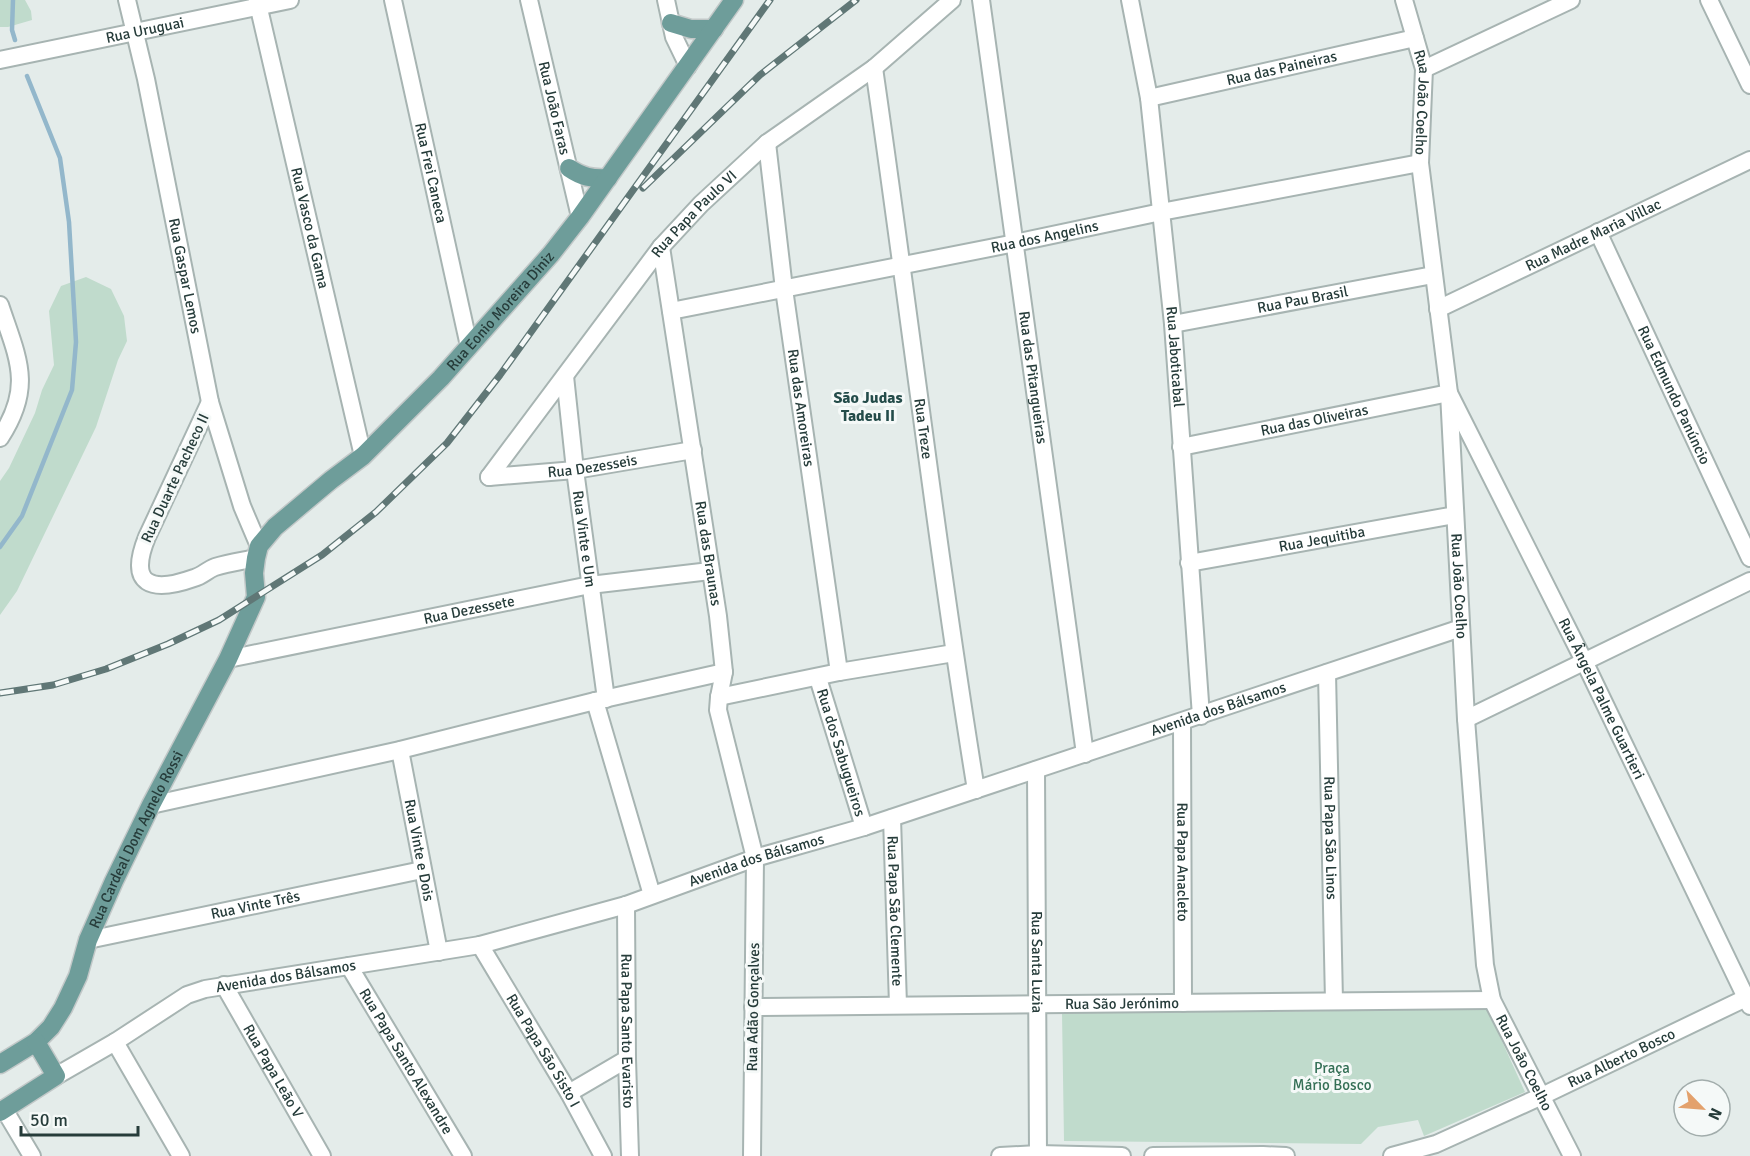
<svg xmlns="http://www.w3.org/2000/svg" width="1750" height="1156" viewBox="0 0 1750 1156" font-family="Signika,sans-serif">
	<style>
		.green { fill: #c0dbcc }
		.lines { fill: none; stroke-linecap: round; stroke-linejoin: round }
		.stream { stroke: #93b7cb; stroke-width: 4.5 }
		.minor-casing { stroke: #a7b4b2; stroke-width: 20 }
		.major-casing { stroke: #c2c8c8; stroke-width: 21 }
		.minor { stroke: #fff; stroke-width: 16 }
		.major { stroke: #6e9d9a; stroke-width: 18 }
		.rail-casing { stroke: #607776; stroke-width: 7 }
		.rail { stroke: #f5f9f8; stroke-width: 4.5; stroke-dasharray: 14; stroke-linecap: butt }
		.labels { text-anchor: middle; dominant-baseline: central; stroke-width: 6; stroke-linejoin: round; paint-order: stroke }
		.street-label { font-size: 15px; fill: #263c3a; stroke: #f5f9f8 }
		.park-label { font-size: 15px; fill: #346f56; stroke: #f5f9f8 }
		.neighbourhood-label { font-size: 16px; font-weight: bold; fill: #244c4a; stroke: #f5f9f8 }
	</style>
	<rect width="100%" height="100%" fill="#e4ecea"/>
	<!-- green -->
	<path class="green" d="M0 0H25L31 11 32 20 8 27H0Z
		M86 277 111 289 124 316 127 341 118 360 96 427 17 591 0 615V481L9 468 35 413 42 390 54 365 49 311 61 286Z
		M1486 1006 1525 1092 1424 1136 1418 1120 1378 1127 1361 1144 1064 1141 1062 1013 1340 1011Z"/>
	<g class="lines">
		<!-- stream -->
		<path class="stream" d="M13 0 12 30 15 40
			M0 547 22 516 72 390 76 342 69 222 60 158 27 76"/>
		<defs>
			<g id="minor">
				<path id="s1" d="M127 0 146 79 210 402 242 506 259 546"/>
				<path id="s2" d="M257 0 363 456"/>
				<path id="s3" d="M393 0 469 346"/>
				<path id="s4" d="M529 0 580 217"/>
				<path d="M666 0 674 37 688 66"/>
				<path id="s5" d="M981 0 1085 754"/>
				<path id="s6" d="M1130 0 1149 98 1173 324 1201 716"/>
				<path id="s7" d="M1404 0 1424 69 1420 163 1449 393 1466 719 1485 965 1492 1000 1572 1156"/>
				<path d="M1709 0 1750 85"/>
				<path id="s8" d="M0 60 290 0"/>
				<path id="s9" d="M874 68C909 309 937 550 976 790"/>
				<path d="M1424 69 1571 0"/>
				<path id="s10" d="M1149 98 1415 38"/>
				<path id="s11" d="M767 143 784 289 839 672"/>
				<path id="s12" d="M1598 232 1750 558"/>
				<path id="s13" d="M661 247 718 616 724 672 719 697 718 710 755 858 752 1156"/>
				<path d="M0 305C18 359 34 386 0 438"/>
				<path id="s14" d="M1438 309 1750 160"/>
				<path id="s15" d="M671 311 1015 243 1161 212 1420 163"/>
				<path id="s16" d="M1173 324 1433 275"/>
				<path id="s17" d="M565 376 575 470 606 699"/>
				<path d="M210 402 147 537C127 586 152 593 194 578 202 576 207 570 215 567 228 563 242 561 256 558"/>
				<path id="s18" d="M1181 447 1449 393 1584 661 1750 1006"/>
				<path id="s19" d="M489 477 661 247 701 204 767 143 874 68 952 0"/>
				<path id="s20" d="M489 477 575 470 693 450"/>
				<path id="s21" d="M1189 563 1455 515"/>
				<path id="s22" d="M228 659 590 585 710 571"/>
				<path id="s23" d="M1327 673 1334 1001"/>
				<path id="s24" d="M818 678 864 827"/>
				<path d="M719 697 839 672 954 653"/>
				<path d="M595 701 652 895"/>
				<path d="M1466 719 1750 581"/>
				<path id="s25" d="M1182 722 1183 1003"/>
				<path id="s26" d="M400 750 439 952"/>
				<path id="s27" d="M1036 770 1038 1154"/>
				<path d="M151 805 400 750 595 701 724 672"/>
				<path id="s28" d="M892 818 898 1005"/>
				<path id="s29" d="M626 905 627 1059 630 1156"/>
				<path id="s30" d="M88 940 422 870"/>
				<path id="s31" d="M480 945 569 1093 603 1156"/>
				<path id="s32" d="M349 966 463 1156"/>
				<path id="s33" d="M224 985 322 1156"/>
				<path id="s34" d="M753 1007 1492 1000"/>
				<path d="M115 1042 181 1156"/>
				<path id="s35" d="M56 1076 115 1042 187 995 205 989 480 945 626 905 755 858 864 827 1461 628"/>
				<path d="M569 1093 627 1059"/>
				<path d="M4 1109 32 1156"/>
				<path d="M1000 1156 1038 1154 1122 1156"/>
				<path d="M1153 1156 1263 1155 1286 1156"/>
				<path id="s36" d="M1392 1156 1436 1144 1542 1096 1750 996"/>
			</g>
			<g id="major">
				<path d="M671 23 691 29H714"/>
				<path d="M569 168C582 177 592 179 608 178"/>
				<path id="s37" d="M0 1064 36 1042 51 1027 63 1008 78 976 88 940 114 881 151 805 228 659 256 597 254 573 256 558 259 546 275 527 331 480 363 456 441 378 551 254 580 217 734 0"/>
				<path d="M0 1112 56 1076 36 1042"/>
			</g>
		</defs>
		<!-- minor casing -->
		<use href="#minor" class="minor-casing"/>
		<!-- major casing -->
		<use href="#major" class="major-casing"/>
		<!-- minor -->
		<use href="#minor" class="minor"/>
		<!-- major -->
		<use href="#major" class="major"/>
		<defs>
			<path id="rail" d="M643 188 760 75 856 0
				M0 693 53 685 106 669 168 644 219 620 322 555 376 512 447 443 500 375 770 0"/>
		</defs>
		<!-- rail casing -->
		<use href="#rail" class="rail-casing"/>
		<!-- rail -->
		<use href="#rail" class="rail"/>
	</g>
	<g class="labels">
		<!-- street labels -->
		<g class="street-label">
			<text stroke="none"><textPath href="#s8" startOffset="148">Rua Uruguai</textPath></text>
			<text stroke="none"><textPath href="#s10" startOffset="136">Rua das Paineiras</textPath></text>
			<text stroke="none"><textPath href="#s7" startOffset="105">Rua João Coelho</textPath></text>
			<text stroke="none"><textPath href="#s4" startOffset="111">Rua João Faras</textPath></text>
			<text stroke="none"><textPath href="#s3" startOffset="177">Rua Frei Caneca</textPath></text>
			<text stroke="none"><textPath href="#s19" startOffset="334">Rua Papa Paulo VI</textPath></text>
			<text stroke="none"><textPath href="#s2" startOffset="234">Rua Vasco da Gama</textPath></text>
			<text stroke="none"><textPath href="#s14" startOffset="172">Rua Madre Maria Villac</textPath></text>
			<text stroke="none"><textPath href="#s15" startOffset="381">Rua dos Angelins</textPath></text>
			<text stroke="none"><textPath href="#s1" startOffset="282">Rua Gaspar Lemos</textPath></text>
			<text stroke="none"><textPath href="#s16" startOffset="132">Rua Pau Brasil</textPath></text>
			<text stroke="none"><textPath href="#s37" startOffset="930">Rua Eonio Moreira Diniz</textPath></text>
			<text stroke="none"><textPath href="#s6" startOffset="360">Rua Jaboticabal</textPath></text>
			<text stroke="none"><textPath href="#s5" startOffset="381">Rua das Pitangueiras</textPath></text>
			<text stroke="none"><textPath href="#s12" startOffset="180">Rua Edmundo Panúncio</textPath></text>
			<text stroke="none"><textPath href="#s11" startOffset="267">Rua das Amoreiras</textPath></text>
			<text stroke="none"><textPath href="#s18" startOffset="136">Rua das Oliveiras</textPath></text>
			<text stroke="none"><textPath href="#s9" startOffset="364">Rua Treze</textPath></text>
			<text stroke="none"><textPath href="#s20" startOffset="104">Rua Dezesseis</textPath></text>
			<text transform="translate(175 478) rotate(-65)">Rua Duarte Pacheco II</text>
			<text stroke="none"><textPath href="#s17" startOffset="164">Rua Vinte e Um</textPath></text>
			<text stroke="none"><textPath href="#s21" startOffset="135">Rua Jequitiba</textPath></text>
			<text stroke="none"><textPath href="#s13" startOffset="310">Rua das Braunas</textPath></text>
			<text stroke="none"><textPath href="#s7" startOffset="591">Rua João Coelho</textPath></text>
			<text stroke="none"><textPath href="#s22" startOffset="246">Rua Dezessete</textPath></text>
			<text stroke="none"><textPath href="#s18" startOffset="615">Rua Ângela Palme Guartieri</textPath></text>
			<text stroke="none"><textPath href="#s35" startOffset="1227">Avenida dos Bálsamos</textPath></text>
			<text stroke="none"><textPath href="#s24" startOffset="78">Rua dos Sabugueiros</textPath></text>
			<text stroke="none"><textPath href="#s23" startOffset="165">Rua Papa São Linos</textPath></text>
			<text stroke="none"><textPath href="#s37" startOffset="270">Rua Cardeal Dom Agnelo Rossi</textPath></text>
			<text stroke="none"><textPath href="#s26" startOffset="102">Rua Vinte e Dois</textPath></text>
			<text stroke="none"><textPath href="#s35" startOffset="741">Avenida dos Bálsamos</textPath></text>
			<text stroke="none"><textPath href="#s25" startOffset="140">Rua Papa Anacleto</textPath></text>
			<text stroke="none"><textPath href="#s30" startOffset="171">Rua Vinte Três</textPath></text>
			<text stroke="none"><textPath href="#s28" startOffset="93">Rua Papa São Clemente</textPath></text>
			<text stroke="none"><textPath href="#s27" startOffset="192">Rua Santa Luzia</textPath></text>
			<text stroke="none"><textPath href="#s35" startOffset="255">Avenida dos Bálsamos</textPath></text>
			<text stroke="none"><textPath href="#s34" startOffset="369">Rua São Jerónimo</textPath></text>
			<text transform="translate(753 1007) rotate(-89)">Rua Adão Gonçalves</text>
			<text stroke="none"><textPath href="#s29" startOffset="126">Rua Papa Santo Evaristo</textPath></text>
			<text stroke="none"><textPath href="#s31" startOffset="123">Rua Papa São Sisto I</textPath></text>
			<text stroke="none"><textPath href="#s36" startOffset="250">Rua Alberto Bosco</textPath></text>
			<text stroke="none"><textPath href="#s32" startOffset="111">Rua Papa Santo Alexandre</textPath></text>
			<text stroke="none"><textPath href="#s7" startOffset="1077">Rua João Coelho</textPath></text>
			<text stroke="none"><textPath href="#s33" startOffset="99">Rua Papa Leão V</textPath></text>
		</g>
		<!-- park labels -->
		<g class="park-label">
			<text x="1332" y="1068">Praça<tspan x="1332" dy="17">Mário Bosco</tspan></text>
		</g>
		<!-- neighbourhood labels -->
		<g class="neighbourhood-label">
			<text x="868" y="398">São Judas<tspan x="868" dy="18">Tadeu II</tspan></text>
		</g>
	</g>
	<!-- north arrow -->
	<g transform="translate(1702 1108) rotate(115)"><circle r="28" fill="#f5f9f8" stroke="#a2adac" stroke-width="1.5"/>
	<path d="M0-4.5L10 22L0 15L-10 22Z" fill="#e3a16c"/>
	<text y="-9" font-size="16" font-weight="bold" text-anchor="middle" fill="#263c3a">N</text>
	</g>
	<!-- scale -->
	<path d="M21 1126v9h117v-9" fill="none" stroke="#263c3a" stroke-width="3"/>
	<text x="30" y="1126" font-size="18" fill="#263c3a" stroke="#f5f9f8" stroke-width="4.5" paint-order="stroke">50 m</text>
</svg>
